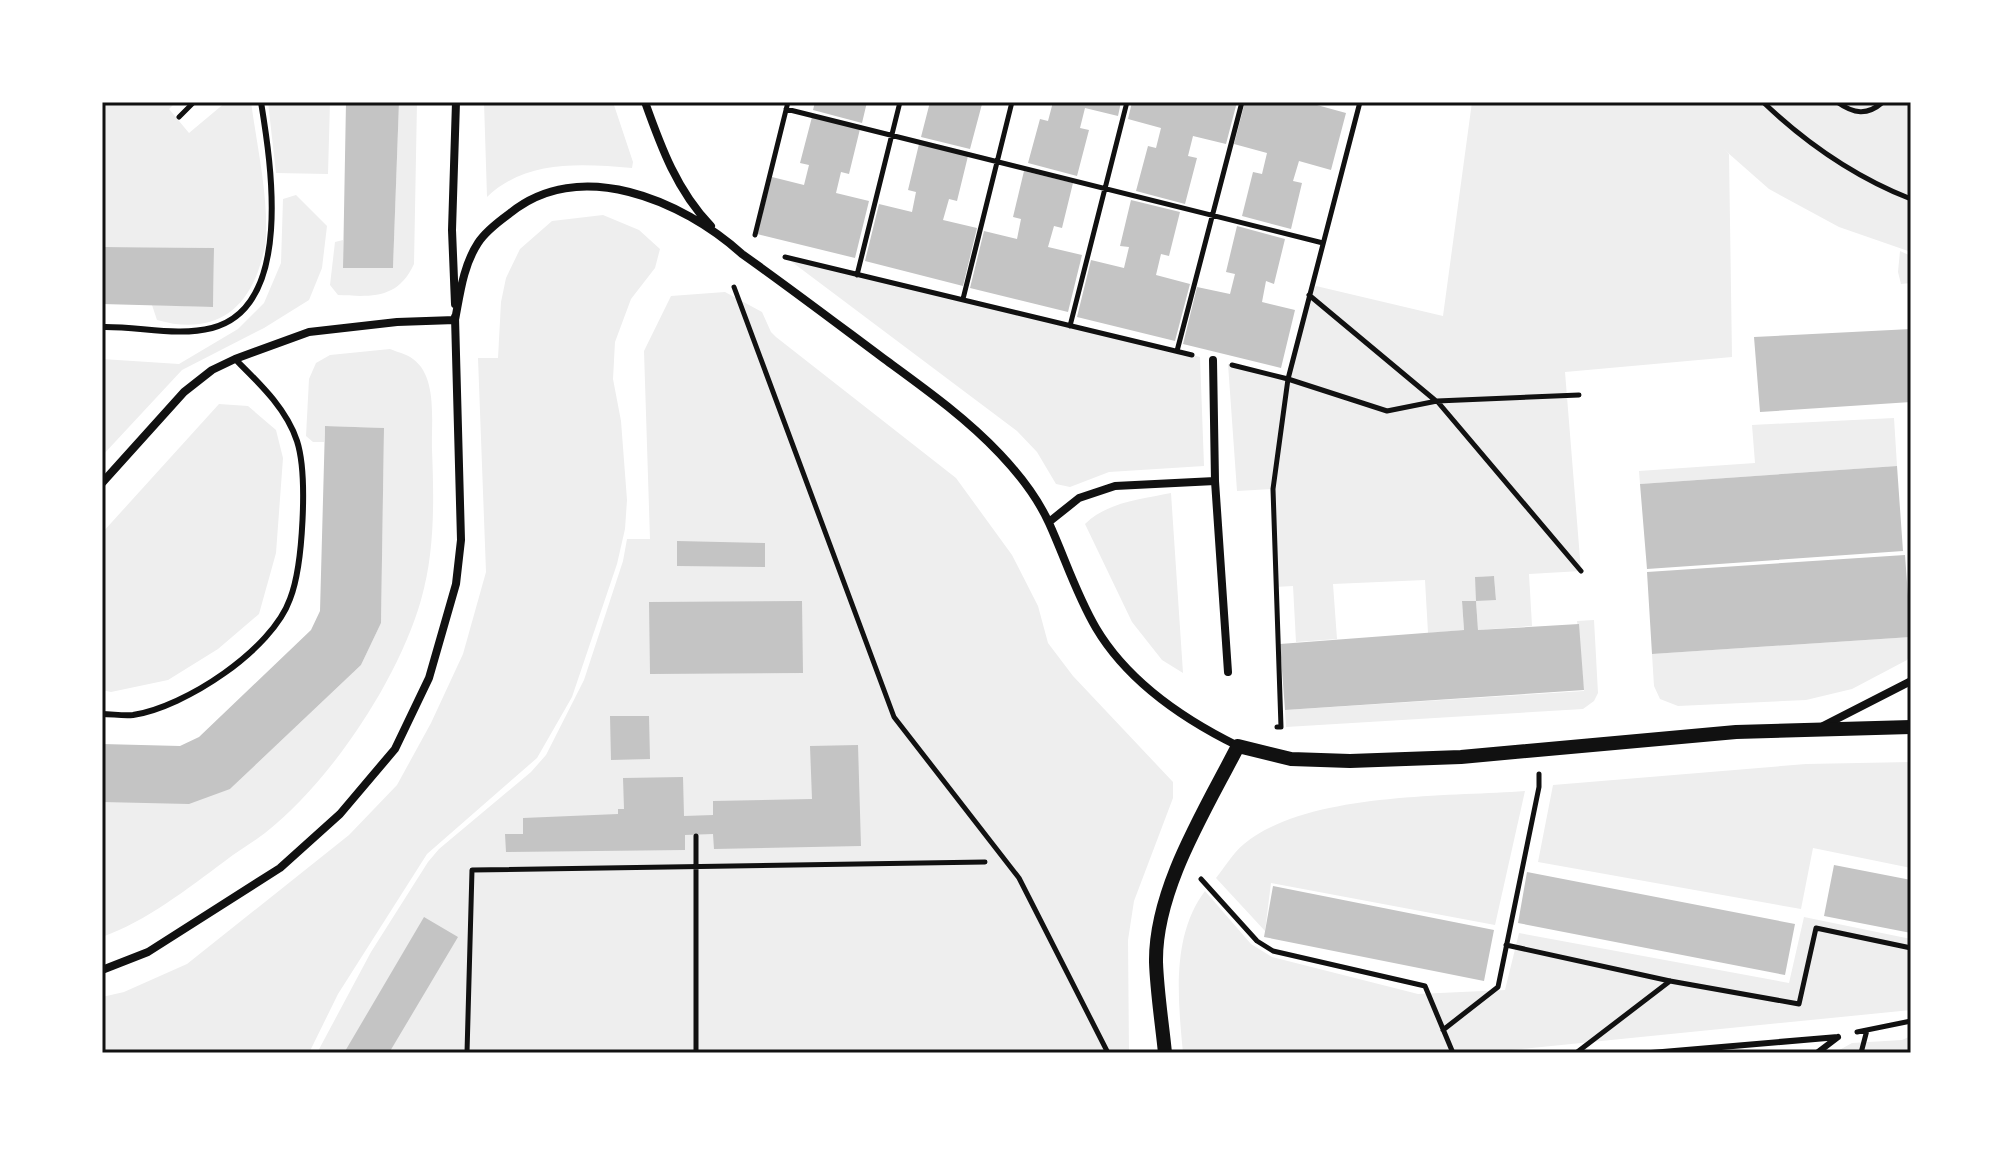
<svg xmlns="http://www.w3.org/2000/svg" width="2013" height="1155" viewBox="0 0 2013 1155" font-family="Lato,sans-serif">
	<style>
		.green { fill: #eee; fill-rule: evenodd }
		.building { fill: #c4c4c4 }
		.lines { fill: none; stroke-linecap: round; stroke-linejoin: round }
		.path { stroke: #111; stroke-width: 5 }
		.service { stroke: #111; stroke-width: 6 }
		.minor { stroke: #111; stroke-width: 8 }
		.tertiary { stroke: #111; stroke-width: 14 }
		.neatline { fill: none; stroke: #111; stroke-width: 3 }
	</style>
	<rect width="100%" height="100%" fill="#fff"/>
	<!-- green -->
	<path class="green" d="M102 102H176L169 109 189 133 226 102H251C257 146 268 194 266 238 266 246 263 254 261 262 246 315 209 335 157 320L152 305 213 307 214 248 102 247Z
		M268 102H330L328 174 276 173Z
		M399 102H417L414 264C398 299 372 297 338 295L330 285 335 242 343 240V268H393Z
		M484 102H613L633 162 632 168C582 164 527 159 487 197Z
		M1472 102H1911V252L1839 227 1769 189 1719 145 1729 154 1732 357 1565 372 1581 571 1529 574 1532 626 1478 630 1476 601H1462L1464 630 1428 633 1425 580 1333 584 1337 639 1296 642 1293 586 1275 587 1272 489 1237 491 1228 364 1288 378 1309 295 1316 286 1443 316ZM1494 576 1496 599 1478 600 1475 577Z
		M296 195 327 226 322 268 309 300 264 328 182 370 102 456V359L179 364 238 329 264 303 281 263 283 199Z
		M603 215 639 230 660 249 655 268 631 299 615 342 613 379 621 421 627 500 625 529 617 564 572 697 537 758 427 854 338 994 309 1053H102V997L124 992 187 964 349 835 397 785 431 723 463 654 486 572 478 358H498L501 302 506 278 520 249 552 221Z
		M1900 251 1911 256V283L1901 284 1898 272Z
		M784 256 1200 357 1204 466 1109 472 1070 487 1056 484 1037 452 1017 431Z
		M725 292 762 312 771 332 776 337 956 478 1012 555 1038 606 1048 643 1073 676 1173 782V798L1134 901 1128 940 1129 1053H317L371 952 428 862 439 849 531 772 546 755 584 680 623 561 627 539H650L644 351 671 296Z
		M390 349C397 352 407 354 413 359 438 377 431 422 432 450 434 499 435 552 421 600 398 680 331 781 265 833 252 843 238 851 225 861 187 889 147 921 102 937V802L230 789 361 665 381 623 384 428 325 426 324 442H313L306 436 309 379 316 363 330 355Z
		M219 404 248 406 276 430 283 458 276 553 259 614 218 649 168 680 111 692 102 690V533Z
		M1894 418 1897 466 1640 484 1639 471 1755 463 1752 425Z
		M1171 493 1183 673 1162 660 1132 622 1085 524C1107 502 1142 499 1171 493Z
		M1594 620 1598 693 1594 701 1583 709 1286 727 1285 710 1584 691 1577 621Z
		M1911 637V654L1907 660 1852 689 1806 700 1678 706 1660 699 1654 686 1652 654Z
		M1911 762V868L1813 848 1801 909 1538 862 1553 785 1806 764Z
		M1525 791 1495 925 1271 883 1265 931 1216 878C1225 867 1233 853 1244 844 1308 792 1444 797 1525 791Z
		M1205 891 1251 944 1272 957 1418 994 1505 990 1519 933 1789 983 1804 917 1911 939V1010L1481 1053H1183C1178 1000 1171 936 1205 891Z
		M1911 1036V1053H1834L1852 1043 1902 1040Z"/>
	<!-- building -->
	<path class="building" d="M346 102H399L393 268H343Z
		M815 102H867L862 123 813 110Z
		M930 102 982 104 970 149 921 137Z
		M1053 102H1121L1118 116 1085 108 1080 128 1089 130 1077 176 1028 163 1040 119 1048 121Z
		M1132 102H1237L1226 144 1193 136 1188 156 1197 158 1185 204 1136 191 1148 146 1156 148 1161 128 1128 119Z
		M1245 102H1306L1346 113 1331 170 1299 161 1293 181 1302 183 1291 229 1242 216 1253 172 1262 174 1267 153 1234 144Z
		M812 117 860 129 849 174 841 172 836 193 869 201 855 258 757 234 772 177 804 185 809 165 800 163Z
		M919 144 968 156 957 201 949 199 943 220 977 228 963 286 865 261 879 204 912 212 916 192 908 190Z
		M1024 171 1073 183 1062 228 1054 226 1048 247 1082 255 1068 312 970 288 984 231 1017 239 1021 219 1013 217Z
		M1131 200 1180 212 1169 256 1161 254 1156 275 1190 284 1175 341 1077 317 1091 260 1124 268 1129 247 1120 246Z
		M1237 226 1285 239 1274 284 1266 281 1262 302 1295 310 1281 368 1183 344 1197 287 1230 294 1235 274 1226 272Z
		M102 247 214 248 213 307 102 304Z
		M1911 329V402L1760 412 1754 337Z
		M325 426 384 428 381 623 361 665 230 789 189 804 102 802V744L180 746 199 737 311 630 320 611Z
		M1897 466 1903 551 1647 569 1640 484Z
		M677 541 765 543V567L677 566Z
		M1905 555 1911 637 1652 654 1647 572Z
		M1494 576 1496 600 1476 601 1478 630 1579 624 1584 690 1285 710 1280 644 1464 630 1462 601H1476L1475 577Z
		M802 601 803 673 650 674 649 602Z
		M610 716H649L650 759 611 760Z
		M858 745 861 846 714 849 713 834 685 835V850L506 852 505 834H523V818L618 814V809H624L623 778 683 777 684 816 713 815V801L812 799 810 746Z
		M1834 865 1911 880V933L1824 916Z
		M1527 872 1795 924 1785 975 1518 923Z
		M1273 886 1494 930 1484 981 1264 937Z
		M424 917 458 937 389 1053H344Z"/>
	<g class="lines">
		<!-- path -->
		<path class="path" d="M1763 102C1806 143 1855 177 1911 199
			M1837 102C1854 114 1867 116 1883 102
			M786 109 1323 243
			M179 117 194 102
			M755 235 788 102
			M785 257 1192 355
			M857 275 900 102
			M734 287 894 717 1019 878 1108 1053
			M1309 295 1436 401
			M963 299 1012 102
			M1070 326 1127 102
			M1177 351 1242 102
			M1232 365 1288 379 1387 411 1437 401
			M1579 395 1437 401 1581 571
			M1277 727H1281L1273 489 1288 379 1360 102
			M1201 879 1257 941 1273 951 1425 986 1453 1053
			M1506 945 1670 981 1799 1004 1816 928 1911 948
			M1443 1030 1498 987 1539 787V774
			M1857 1032 1911 1021
			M467 1053 472 870 985 862
			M696 1053V836
			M1576 1053 1670 981
			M1861 1053 1867 1030"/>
		<!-- service -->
		<path class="service" d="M102 327C138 326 177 337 212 328 294 307 271 163 261 102
			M102 714C112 714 123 716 133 715 185 707 272 650 290 599 303 566 308 475 297 441 286 408 259 383 235 359
			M1651 1053 1838 1037
			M1817 1053 1838 1037"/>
		<!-- minor -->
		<path class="minor" d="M645 102C661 147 677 191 711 226
			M455 304 452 230 456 102
			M1213 360 1215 481 1228 672
			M102 483 184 392 212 370 235 359 309 332 397 322 455 320C460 294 463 266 478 243 485 232 498 222 509 214 579 156 682 200 742 254 790 288 836 323 883 358 924 388 965 417 1000 454 1018 473 1038 499 1049 523 1065 558 1076 594 1096 628 1128 682 1183 719 1238 746
			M1049 522 1079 498 1115 486 1215 481
			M1823 726 1911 681
			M102 970 148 952 280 868 340 814 395 749 429 678 456 584 461 540 455 317"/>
		<!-- tertiary -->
		<path class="tertiary" d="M1165 1053C1162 1023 1157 992 1156 962 1155 889 1206 809 1238 746L1291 759 1350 761 1461 757 1736 732 1911 727"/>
	</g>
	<!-- border -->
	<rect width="2013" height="1155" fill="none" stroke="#ffffff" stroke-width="208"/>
	<rect x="104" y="104" width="1805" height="947" class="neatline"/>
</svg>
